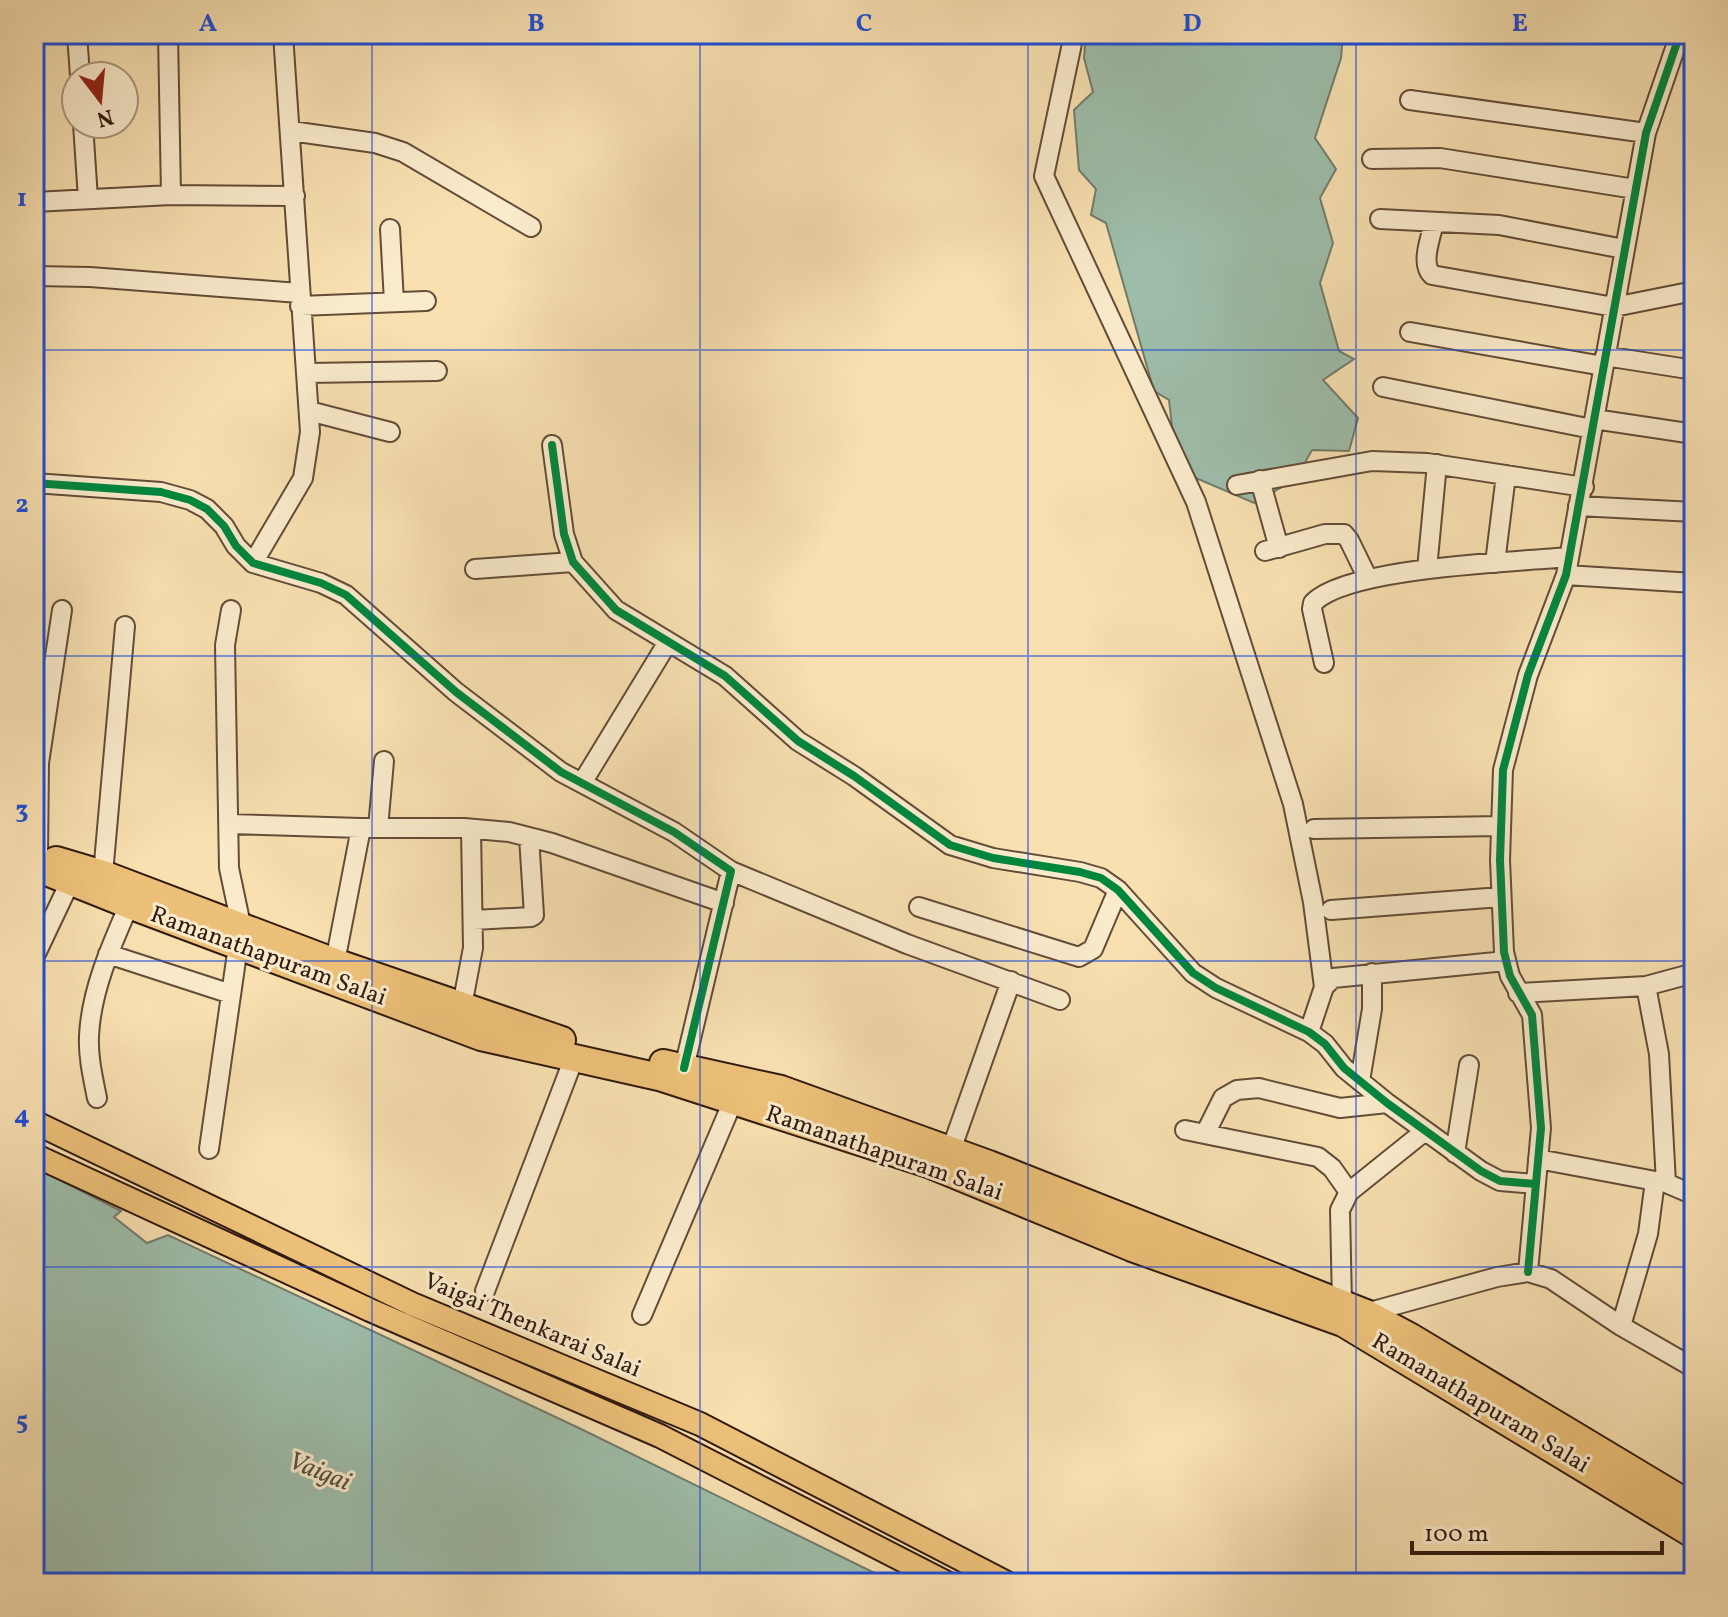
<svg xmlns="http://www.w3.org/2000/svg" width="1728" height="1617" viewBox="0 0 1728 1617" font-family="Vollkorn,serif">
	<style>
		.water { fill: #9dbdaa; stroke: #727c6c; stroke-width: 2 }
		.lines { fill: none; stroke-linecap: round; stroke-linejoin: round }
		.minor-casing { stroke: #634c38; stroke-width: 22 }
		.major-casing { stroke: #311a0f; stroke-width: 26 }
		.highway-casing { stroke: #311a0f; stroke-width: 30 }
		.minor { stroke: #faebcc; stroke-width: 18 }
		.major { stroke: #ecc078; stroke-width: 22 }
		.highway { stroke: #ecc078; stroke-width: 26 }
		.cycleway-casing { stroke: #faebcc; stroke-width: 13 }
		.cycleway { stroke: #00873e; stroke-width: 8 }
		.grid { fill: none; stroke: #1d4ed8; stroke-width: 2; stroke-opacity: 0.55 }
		.labels { text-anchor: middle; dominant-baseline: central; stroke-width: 6; stroke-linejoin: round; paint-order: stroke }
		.street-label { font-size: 24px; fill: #311a0f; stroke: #faebcc }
		.water-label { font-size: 26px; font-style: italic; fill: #575345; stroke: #faebcc }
		.neatline { fill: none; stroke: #1d4ed8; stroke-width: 3 }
		.grid-label { font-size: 26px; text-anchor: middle; font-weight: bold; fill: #1d4ed8 }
	</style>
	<rect width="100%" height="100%" fill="#f8e0b1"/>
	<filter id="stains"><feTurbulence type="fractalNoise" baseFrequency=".0025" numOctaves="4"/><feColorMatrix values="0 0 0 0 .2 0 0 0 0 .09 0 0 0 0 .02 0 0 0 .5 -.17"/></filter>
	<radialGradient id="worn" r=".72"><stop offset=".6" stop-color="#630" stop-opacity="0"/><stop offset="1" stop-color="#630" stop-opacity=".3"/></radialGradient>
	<!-- water -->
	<path class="water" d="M1086 34H1343L1341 58 1315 138 1336 169 1320 198 1333 243 1320 283 1339 351 1354 359 1323 380 1358 418 1349 451 1312 450 1296 479 1254 503 1177 470 1169 400 1154 391 1106 223 1091 215 1096 189 1079 170 1074 110 1093 92 1084 58Z
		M34 1167 121 1211 114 1217 147 1243 168 1235 581 1429 895 1583H34Z"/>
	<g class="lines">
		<defs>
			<path id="minor" d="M77 34 80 76
				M168 34 171 195
				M1074 34 1044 176 1196 502 1293 804 1313 902 1324 987
				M1410 100 1646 133
				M83 124 88 199
				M291 131 375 143 403 152 531 227
				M1372 159 1440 158 1635 189
				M34 202 171 195 295 196
				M1380 219 1499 225 1624 249
				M1434 222C1431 238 1420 263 1432 275L1614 307 1694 291
				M390 229 394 302
				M34 276 90 277 299 293
				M300 306 426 301
				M1410 332 1603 366
				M1605 356 1694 370
				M308 373 437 371
				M1383 387 1592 429
				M309 411 390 432
				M1594 419 1694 434
				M552 445 564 534 573 562 616 610 725 676 798 741 854 776 950 845 993 858 1080 872 1101 878 1118 890 1193 973 1216 988 1309 1032 1325 1044 1344 1068 1387 1103 1481 1171 1500 1181 1536 1184
				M1260 480 1279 548
				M34 483 161 492 190 500 207 509 224 526 236 546 253 563 321 583 346 595 456 692 561 772 674 832 731 871 684 1068
				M1237 485 1372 461 1427 463 1584 487
				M1578 506 1694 512
				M1265 551 1325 534H1344L1349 540 1368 579
				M253 563 303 478 310 432 283 34
				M1495 563 1506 475
				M475 569 573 562
				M1427 569 1437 464
				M1566 575 1694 583
				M1324 663 1312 609 1313 603C1347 567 1516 562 1569 557
				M582 783 668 642
				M229 824 361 828H464L509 832 552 843 724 903
				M378 828 384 761
				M1314 829 1501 826
				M38 855 39 763 62 610
				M731 871 907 944 1060 1000
				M103 874 125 626
				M919 907 1079 957 1093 949 1118 890
				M1331 910 1501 897
				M474 920 531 917 534 915 529 837
				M108 954 231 994
				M34 958 70 882
				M335 962 361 828
				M1646 986 1659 1054 1666 1183
				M1518 993 1646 986 1694 973
				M462 1006 473 948 471 829
				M1309 1032 1324 987 1333 978 1506 961
				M1360 1081 1372 1009V973
				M97 1098C93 1078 88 1057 89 1036 91 991 111 946 129 905
				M1185 1130 1318 1157 1332 1168 1349 1192
				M1205 1134 1223 1098 1237 1090 1259 1088 1340 1108 1387 1103
				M209 1149 241 925 229 868 225 645 231 610
				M951 1150 1011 981
				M1455 1153 1469 1065
				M1538 1159 1666 1183 1694 1195
				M1528 1272 1541 1128 1532 1015 1510 976 1504 952 1500 860 1503 770 1528 675 1566 575 1646 133 1680 34
				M485 1291 574 1058
				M1342 1304 1340 1210 1349 1192 1425 1131
				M1366 1313 1497 1277 1528 1272 1551 1279 1621 1326 1694 1368
				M642 1315 733 1101
				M1621 1326 1648 1234 1655 1181"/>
			<path id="major" d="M34 1122 412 1304 700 1424 1007 1583
				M34 1155 370 1310 660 1436 947 1583"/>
			<path id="highway" d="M56 860 103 874 335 962 562 1040
				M34 867 129 905 481 1037 659 1077 928 1164 1132 1248 1343 1323 1694 1535
				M663 1063 781 1089 989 1164 1366 1313 1411 1337 1694 1507"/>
		</defs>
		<!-- minor casing -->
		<use href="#minor" class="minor-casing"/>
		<!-- major casing -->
		<use href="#major" class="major-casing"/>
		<!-- highway casing -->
		<use href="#highway" class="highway-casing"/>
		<!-- minor -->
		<use href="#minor" class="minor"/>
		<!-- major -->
		<use href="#major" class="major"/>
		<!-- highway -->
		<use href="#highway" class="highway"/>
		<defs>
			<path id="cycleway" d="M552 445 564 534 573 562 616 610 725 676 798 741 854 776 950 845 993 858 1080 872 1101 878 1118 890 1193 973 1216 988 1309 1032 1325 1044 1344 1068 1387 1103 1481 1171 1500 1181 1536 1184
				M34 483 161 492 190 500 207 509 224 526 236 546 253 563 321 583 346 595 456 692 561 772 674 832 731 871 684 1068
				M1528 1272 1541 1128 1532 1015 1510 976 1504 952 1500 860 1503 770 1528 675 1566 575 1646 133 1680 34"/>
		</defs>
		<!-- cycleway casing -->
		<use href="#cycleway" class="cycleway-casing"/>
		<!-- cycleway -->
		<use href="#cycleway" class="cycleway"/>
	</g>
	<!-- grid -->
	<path class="grid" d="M372 34V1583M700 34V1583M1028 34V1583M1356 34V1583M34 350H1694M34 656H1694M34 961H1694M34 1267H1694"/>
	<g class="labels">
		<!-- street labels -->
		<g class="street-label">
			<text transform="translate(268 957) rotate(20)">Ramanathapuram Salai</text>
			<text transform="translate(884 1154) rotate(19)">Ramanathapuram Salai</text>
			<text transform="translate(532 1326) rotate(23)">Vaigai Thenkarai Salai</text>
			<text transform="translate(1480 1404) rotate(31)">Ramanathapuram Salai</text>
		</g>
		<!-- water labels -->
		<g class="water-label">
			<text transform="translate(319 1472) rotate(22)">Vaigai</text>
		</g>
	</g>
	<!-- margin -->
	<rect width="1728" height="1617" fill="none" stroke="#f8e0b1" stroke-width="88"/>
	<!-- north arrow -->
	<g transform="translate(100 100) rotate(164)"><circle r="38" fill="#faebcc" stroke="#aa9780" stroke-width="2"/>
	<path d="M0-6L14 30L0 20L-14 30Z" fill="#8f2418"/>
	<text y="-12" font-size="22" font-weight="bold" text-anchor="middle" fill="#311a0f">N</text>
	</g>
	<!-- scale -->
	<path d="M1412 1541v12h250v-12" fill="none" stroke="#311a0f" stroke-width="4"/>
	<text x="1424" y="1541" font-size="24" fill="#311a0f" stroke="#faebcc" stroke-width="6" paint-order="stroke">100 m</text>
	<rect x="44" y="44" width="1640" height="1529" class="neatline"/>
	<g class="grid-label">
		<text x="208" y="31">A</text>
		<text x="536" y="31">B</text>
		<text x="864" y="31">C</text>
		<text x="1192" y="31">D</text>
		<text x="1520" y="31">E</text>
		<text x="22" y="206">1</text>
		<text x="22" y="512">2</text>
		<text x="22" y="818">3</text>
		<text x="22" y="1123">4</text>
		<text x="22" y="1429">5</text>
	</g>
	<rect width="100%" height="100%" filter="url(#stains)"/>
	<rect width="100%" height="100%" fill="url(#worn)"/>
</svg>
